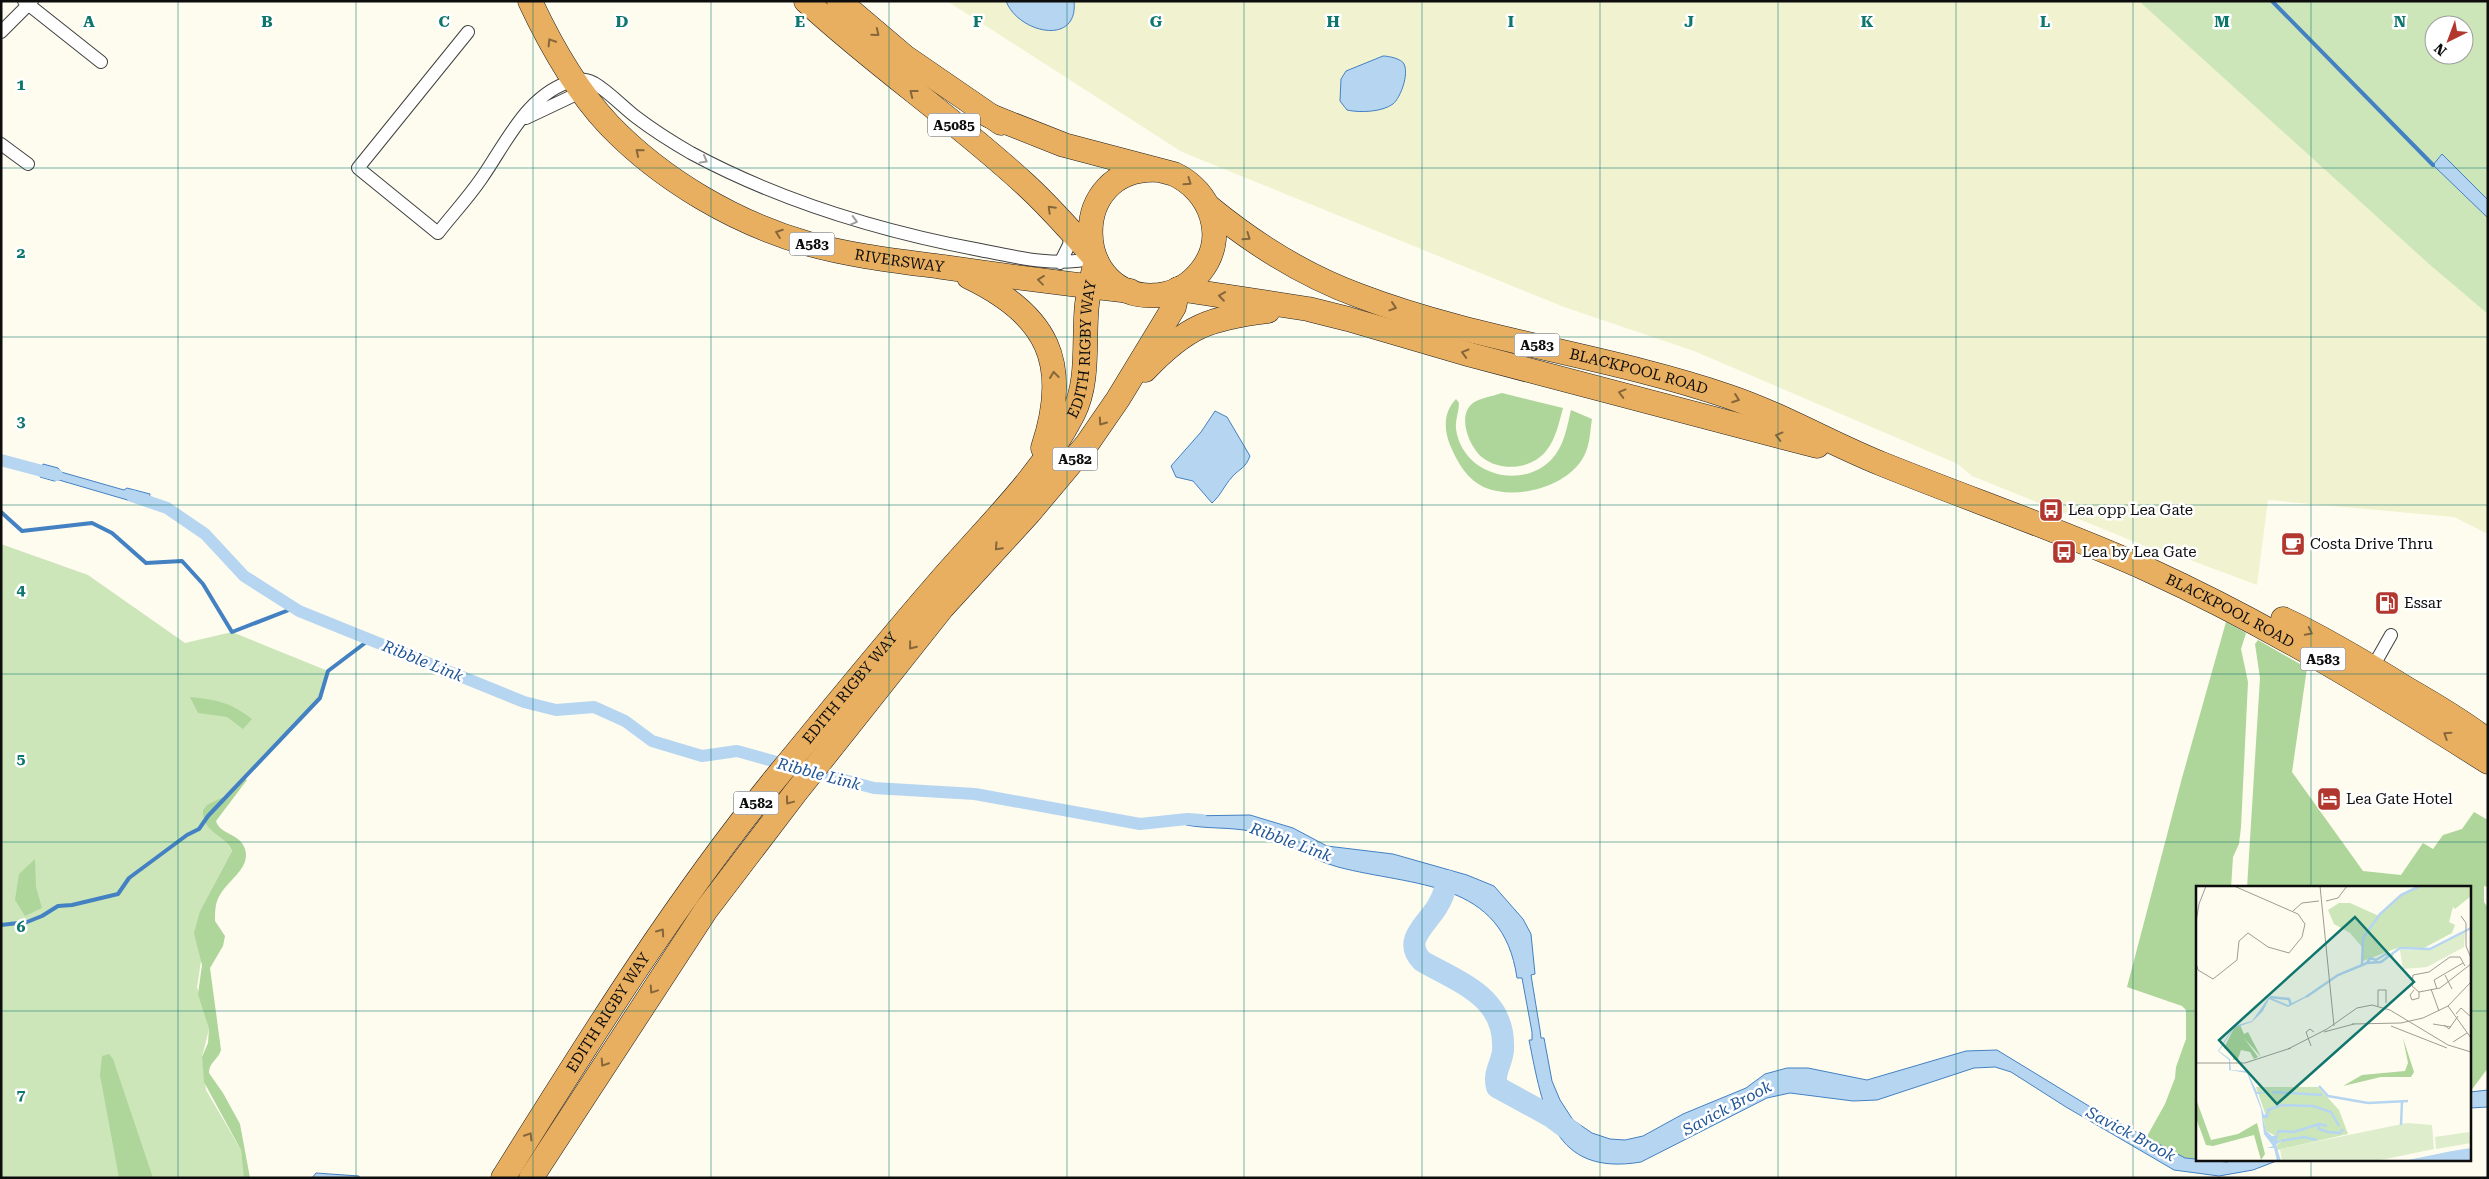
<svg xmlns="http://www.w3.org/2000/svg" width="2489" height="1179" viewBox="0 0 2489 1179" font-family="'Roboto Serif',serif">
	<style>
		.farmland { fill: #f1f2d0 }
		.green { fill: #cce6ba; fill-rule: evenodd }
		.forest { fill: #aed59a }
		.water { fill: #b6d5f1; stroke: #4381c3 }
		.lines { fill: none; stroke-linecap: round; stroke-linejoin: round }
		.stream { stroke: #4381c3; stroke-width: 4 }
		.canal { stroke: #b6d5f1; stroke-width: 12 }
		.river { stroke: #b6d5f1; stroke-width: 22 }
		.street-casing { stroke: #404040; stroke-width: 14 }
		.highway-casing { stroke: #1e1e1e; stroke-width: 25 }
		.street { stroke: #fff; stroke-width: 12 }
		.highway { stroke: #e9af60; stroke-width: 24 }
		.oneway { stroke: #86663b }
		.oneway2 { stroke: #9e9e9e }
		.grid { fill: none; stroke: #0f766e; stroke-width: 1; stroke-opacity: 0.55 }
		.labels { text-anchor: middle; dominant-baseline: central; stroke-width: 5; stroke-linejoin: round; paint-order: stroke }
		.shield { fill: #fff; stroke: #565656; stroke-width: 1 }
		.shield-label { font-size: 14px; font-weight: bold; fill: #0d0d0d }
		.street-label { font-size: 15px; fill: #0d0d0d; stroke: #fff }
		.poi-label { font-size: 15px; fill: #0d0d0d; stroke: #fff; text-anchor: start }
		.water-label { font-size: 16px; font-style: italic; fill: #1f5495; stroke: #fff }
		.inset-river { fill: none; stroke: #b6d5f1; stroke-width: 2.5 }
		.inset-road { fill: none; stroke: #9e9c94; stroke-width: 1 }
		.view { fill: #0f766e; fill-opacity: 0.15; stroke: #0f766e; stroke-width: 2.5 }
		.inset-edge { fill: none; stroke: #0d0d0d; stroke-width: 2.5 }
		.grid-label { font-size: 16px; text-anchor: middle; font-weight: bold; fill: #0f766e; stroke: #fff; stroke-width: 5; stroke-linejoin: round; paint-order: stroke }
	</style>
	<rect width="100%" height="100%" fill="#fefcee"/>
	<!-- farmland -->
	<path class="farmland" d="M947 1H2143L2488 311V534L2454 517 2268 500 2257 585 2158 548H2150L1972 476 1958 464 1694 351 1564 307 1182 152Z"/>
	<!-- green -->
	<path class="green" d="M2139 1H2488V314L2429 264ZM2434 25H2464V55H2434Z
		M1 544 88 575 185 643 232 632 328 671 320 698 244 778 220 799 205 808 232 851 200 911 201 961 197 987 209 1029 202 1057 206 1090 241 1150 245 1178H1Z"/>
	<!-- forest -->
	<path class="forest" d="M1502 393 1563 408C1559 422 1556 439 1546 451 1532 469 1501 472 1483 458 1470 448 1456 416 1473 403 1480 398 1493 396 1502 393Z
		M1456 399 1459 403C1459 412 1455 420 1456 429 1462 474 1520 491 1551 460 1564 447 1567 427 1571 410L1592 419C1590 431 1590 445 1584 456 1568 487 1517 500 1486 488 1467 480 1458 463 1450 445 1444 429 1443 413 1456 399Z
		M2226 622 2246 633 2241 649 2248 682 2241 827 2239 844 2233 857 2231 888H2198V1159L2185 1158 2146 1138 2165 1104 2175 1078 2176 1067 2186 1039V1010L2182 1006 2127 987 2182 778Z
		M2258 640 2307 668 2292 772 2363 871 2401 875 2423 843 2433 849 2443 835 2462 829 2474 812 2488 820V887L2484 886V902L2488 908V1068L2470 1092V888H2247L2260 678 2255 644Z
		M190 697C217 700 230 702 252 719L243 729 227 717 198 713Z
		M244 778 247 780 216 821C220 835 240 833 245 849 251 868 228 880 220 895 215 902 215 912 215 921L225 936 223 946 210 968 221 1050C218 1060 209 1062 209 1073L223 1093 240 1124 250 1178H244L241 1150 204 1082 202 1057 208 1043 209 1029 198 994 202 965 194 933 200 911 232 851C226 834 202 834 203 810L207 805 223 797Z
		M35 859 36 887 42 908 25 916 15 900 19 874Z
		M109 1054 113 1059 153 1178H119L100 1075 102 1056Z"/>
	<!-- water -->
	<path class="water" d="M1006 1H1074C1079 47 1018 33 1006 1Z
		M1383 56C1389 56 1402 59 1404 64 1409 74 1401 97 1393 104 1382 112 1360 113 1347 110L1340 101 1341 79 1346 71Z
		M2442 154 2488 200V218L2433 165Z
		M1215 411 1227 417 1250 456C1245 469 1240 468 1232 477 1224 486 1221 495 1212 503L1193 481 1176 477 1171 466 1201 432Z
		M43 464 58 468 61 472 124 490 127 488 150 494 148 506 59 480 54 481 40 477Z
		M1250 815 1293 828 1327 846 1393 854 1467 875 1494 886 1523 919 1531 934 1535 974 1531 975 1540 1030 1541 1038H1544L1552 1081 1560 1100 1573 1120 1592 1133 1610 1139 1625 1140 1643 1136 1683 1114 1746 1088 1765 1074 1787 1068H1808L1867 1080 1966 1051 1997 1050 2097 1111 2185 1158 2227 1162 2234 1160H2279L2253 1170 2219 1176 2174 1170 2066 1107 2011 1072 1995 1067 1974 1068 1877 1100 1853 1101 1790 1093 1767 1098 1641 1162C1552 1177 1543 1109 1529 1040H1532V1032L1522 978H1517C1503 879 1414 887 1338 867 1307 859 1281 837 1250 831 1229 827 1207 829 1186 825L1185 816Z
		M2488 1090V1107L2470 1108V1092Z
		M316 1173 359 1176V1178H312Z"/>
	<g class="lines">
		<!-- stream -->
		<path class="stream" d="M2272 1 2433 165
			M1 512 22 531 92 523 112 533 146 563 182 561 203 584 232 632 294 608
			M1 925 27 922 42 916 58 906 72 905 118 894 129 878 187 835 199 829 208 816 320 698 328 671 369 640"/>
		<!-- canal -->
		<path class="canal" d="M1 460 57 475
			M132 496 167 508 205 534 244 576 299 611 524 702 556 710 594 707 625 721 652 741 702 756 737 751 791 766
			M810 771 874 788 975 794 1140 824 1187 819 1202 820"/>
		<!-- river -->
		<path class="river" d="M1447 881C1445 891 1442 899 1437 907 1426 925 1402 941 1422 961 1460 983 1506 997 1503 1050 1502 1064 1493 1072 1497 1087L1550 1116 1573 1133"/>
		<defs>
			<path id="street" d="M24 1 101 62
				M1 32 32 1
				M468 32 358 168 438 233C452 215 468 198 481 179 507 142 527 93 575 80 581 79 588 80 594 83 609 92 622 106 636 117 653 130 672 142 691 153 782 202 879 231 980 250 1019 258 1056 267 1095 258
				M526 118 583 91
				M1 144 28 164
				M1060 263 1069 245 1071 231
				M2370 672 2391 635"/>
			<g id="highway">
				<path id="s1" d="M530 1C550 44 576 90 609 125 662 180 735 223 809 244 852 256 898 261 943 267 1005 276 1068 284 1130 291"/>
				<path d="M806 1C876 66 956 120 1026 185 1050 207 1072 232 1094 257"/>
				<path d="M839 1 905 57 1001 123"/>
				<path d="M988 115 1064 145 1174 174C1211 191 1228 237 1201 271 1190 285 1175 293 1159 295 1071 304 1065 165 1158 170"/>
				<path id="s2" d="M1209 207C1254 244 1305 276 1360 296 1478 341 1607 355 1727 396 1781 414 1830 443 1882 464 1971 500 2063 531 2151 571 2269 625 2378 692 2488 762"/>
				<path d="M969 277C1048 315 1071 363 1043 448"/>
				<path d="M1178 289 1308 309 1348 319 1471 355 1817 446"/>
				<path d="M1145 370C1187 326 1209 318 1268 311"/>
				<path d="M2283 619C2326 639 2367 664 2407 689 2435 705 2462 721 2488 741"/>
				<path id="s3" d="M503 1178C590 1039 676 900 780 773 836 705 891 637 949 571 992 522 1043 473 1073 414 1090 381 1083 339 1087 304 1089 289 1093 274 1096 260"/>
				<path d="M531 1178 706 910 796 792 942 608 1029 513 1087 444 1118 399 1174 307 1178 289"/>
			</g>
		</defs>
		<!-- street casing -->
		<use href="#street" class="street-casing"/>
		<!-- highway casing -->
		<use href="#highway" class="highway-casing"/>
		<!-- street -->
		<use href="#street" class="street"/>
		<!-- highway -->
		<use href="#highway" class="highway"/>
	</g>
	<!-- one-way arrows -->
	<defs><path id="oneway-chevron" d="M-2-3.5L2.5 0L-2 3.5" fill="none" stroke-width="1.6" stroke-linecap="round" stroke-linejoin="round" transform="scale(1.25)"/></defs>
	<g class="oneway">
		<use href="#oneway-chevron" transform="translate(876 33) rotate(39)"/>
		<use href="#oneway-chevron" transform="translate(551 42) rotate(-122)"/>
		<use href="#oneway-chevron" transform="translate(913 93) rotate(-142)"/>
		<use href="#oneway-chevron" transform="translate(639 152) rotate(-140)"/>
		<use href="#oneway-chevron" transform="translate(1188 182) rotate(35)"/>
		<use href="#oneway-chevron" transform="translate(1051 209) rotate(-135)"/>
		<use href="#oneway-chevron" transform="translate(779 233) rotate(-160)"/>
		<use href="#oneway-chevron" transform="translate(1247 237) rotate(35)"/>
		<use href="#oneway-chevron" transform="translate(1041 280) rotate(-173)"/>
		<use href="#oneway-chevron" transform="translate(1222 296) rotate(-172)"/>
		<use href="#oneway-chevron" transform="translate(1393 307) rotate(18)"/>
		<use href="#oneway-chevron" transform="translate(1465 353) rotate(-164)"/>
		<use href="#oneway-chevron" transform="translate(1054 375) rotate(-97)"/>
		<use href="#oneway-chevron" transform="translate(1622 393) rotate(-165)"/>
		<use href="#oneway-chevron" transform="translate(1736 399) rotate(20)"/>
		<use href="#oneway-chevron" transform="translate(1102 422) rotate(125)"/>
		<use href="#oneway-chevron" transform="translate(1779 436) rotate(-165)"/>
		<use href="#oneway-chevron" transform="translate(998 547) rotate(133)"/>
		<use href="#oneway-chevron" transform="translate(2309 632) rotate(27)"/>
		<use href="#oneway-chevron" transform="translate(912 646) rotate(129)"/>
		<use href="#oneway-chevron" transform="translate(2447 735) rotate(-147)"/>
		<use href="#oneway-chevron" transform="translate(789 801) rotate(127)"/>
		<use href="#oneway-chevron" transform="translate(661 932) rotate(-55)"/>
		<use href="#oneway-chevron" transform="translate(653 990) rotate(124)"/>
		<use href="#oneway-chevron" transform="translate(604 1063) rotate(123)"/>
		<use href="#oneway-chevron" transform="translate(529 1136) rotate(-58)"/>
	</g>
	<g class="oneway2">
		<use href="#oneway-chevron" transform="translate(704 160) rotate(29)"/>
		<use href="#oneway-chevron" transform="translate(854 221) rotate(15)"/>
	</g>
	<!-- grid -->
	<path class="grid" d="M178 1V1178M356 1V1178M533 1V1178M711 1V1178M889 1V1178M1067 1V1178M1244 1V1178M1422 1V1178M1600 1V1178M1778 1V1178M1956 1V1178M2133 1V1178M2311 1V888M1 168H2488M1 337H2488M1 505H2488M1 674H2488M1 842H2488M1 1011H2198M2470 1011H2488M2311 1160V1178"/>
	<!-- icons -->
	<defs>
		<symbol id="bus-square" viewBox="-11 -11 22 22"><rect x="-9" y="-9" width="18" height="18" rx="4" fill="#b2382f" stroke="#fff"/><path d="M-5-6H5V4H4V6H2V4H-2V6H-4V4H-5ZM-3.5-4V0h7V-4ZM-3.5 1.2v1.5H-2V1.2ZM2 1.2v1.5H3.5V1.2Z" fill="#fff"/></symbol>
		<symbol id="cafe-square" viewBox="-11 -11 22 22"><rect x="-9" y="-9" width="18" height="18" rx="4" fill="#b2382f" stroke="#fff"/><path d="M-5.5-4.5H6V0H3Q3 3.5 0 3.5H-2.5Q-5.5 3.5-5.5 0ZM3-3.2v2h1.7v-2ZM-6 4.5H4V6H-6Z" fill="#fff"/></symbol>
		<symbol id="fuel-square" viewBox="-11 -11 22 22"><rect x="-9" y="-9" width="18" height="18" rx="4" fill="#b2382f" stroke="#fff"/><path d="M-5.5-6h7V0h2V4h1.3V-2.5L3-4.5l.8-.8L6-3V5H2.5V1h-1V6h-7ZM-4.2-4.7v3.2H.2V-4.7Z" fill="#fff"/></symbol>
		<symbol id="hotel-square" viewBox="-11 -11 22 22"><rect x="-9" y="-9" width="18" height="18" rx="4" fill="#b2382f" stroke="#fff"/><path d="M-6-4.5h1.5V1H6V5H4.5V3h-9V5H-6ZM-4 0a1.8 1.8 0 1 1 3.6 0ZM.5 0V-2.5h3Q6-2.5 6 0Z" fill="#fff"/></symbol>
	</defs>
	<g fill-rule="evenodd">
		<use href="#bus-square" x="2037" y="496" width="28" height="28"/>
		<use href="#cafe-square" x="2279" y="530" width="28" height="28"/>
		<use href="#bus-square" x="2050" y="538" width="28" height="28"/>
		<use href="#fuel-square" x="2373" y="589" width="28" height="28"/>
		<use href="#hotel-square" x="2315" y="785" width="28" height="28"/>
	</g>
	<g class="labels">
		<!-- shield labels -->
		<g class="shield">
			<rect x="928" y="113.5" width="52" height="23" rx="4"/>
			<rect x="789.5" y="232.5" width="45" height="23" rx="4"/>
			<rect x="1514.5" y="333.5" width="45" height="23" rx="4"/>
			<rect x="1052.5" y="447.5" width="45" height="23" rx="4"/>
			<rect x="2300.5" y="647.5" width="45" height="23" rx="4"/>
			<rect x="733.5" y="791.5" width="45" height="23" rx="4"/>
		</g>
		<g class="shield-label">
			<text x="954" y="125">A5085</text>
			<text x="812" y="244">A583</text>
			<text x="1537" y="345">A583</text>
			<text x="1075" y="459">A582</text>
			<text x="2323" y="659">A583</text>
			<text x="756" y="803">A582</text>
		</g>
		<!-- street labels -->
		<g class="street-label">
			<text stroke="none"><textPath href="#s1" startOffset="475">RIVERSWAY</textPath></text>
			<text stroke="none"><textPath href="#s3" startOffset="1021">EDITH RIGBY WAY</textPath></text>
			<text stroke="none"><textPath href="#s2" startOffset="465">BLACKPOOL ROAD</textPath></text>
			<text stroke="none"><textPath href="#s2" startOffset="1104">BLACKPOOL ROAD</textPath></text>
			<text stroke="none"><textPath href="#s3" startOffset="601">EDITH RIGBY WAY</textPath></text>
			<text stroke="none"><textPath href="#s3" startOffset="196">EDITH RIGBY WAY</textPath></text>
		</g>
		<!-- poi labels -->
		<g class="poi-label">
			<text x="2068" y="510">Lea opp Lea Gate</text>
			<text x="2310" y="544">Costa Drive Thru</text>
			<text x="2082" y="552">Lea by Lea Gate</text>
			<text x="2404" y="603">Essar</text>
			<text x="2346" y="799">Lea Gate Hotel</text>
		</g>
		<!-- water labels -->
		<g class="water-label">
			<text transform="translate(423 661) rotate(22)">Ribble Link</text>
			<text transform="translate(819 774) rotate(15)">Ribble Link</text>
			<text transform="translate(1291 842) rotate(20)">Ribble Link</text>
			<text transform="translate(1727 1108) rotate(-28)">Savick Brook</text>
			<text transform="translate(2131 1134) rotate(28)">Savick Brook</text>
		</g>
	</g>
	<!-- overview -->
	<g transform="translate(2196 886)">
		<rect width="275" height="275" fill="#fefcee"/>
		<path d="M225 0H275V10L259 23 257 21 253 36 259 39 256 47 226 63 204 61 167 75 166 61 154 47 138 38 132 24 143 17H154L183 30 205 10ZM60 201H122L143 224 152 248 81 264 80 260 85 255H81L80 250 70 245 67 232 70 230Z" fill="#cce6ba"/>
		<path d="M44 139 48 148 52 146 65 171 48 152 62 171 58 173 54 166 45 164 42 173 37 174 38 169 28 162 38 142ZM207 152 218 186 215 191H185L147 200 166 189 209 185 212 177ZM0 213 15 254 42 248 61 237 69 268 65 274 58 249 17 260 10 259 0 232Z" fill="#aed59a"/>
		<path d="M269 45 268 61 231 81 207 83 204 64H235ZM211 237 236 239 238 263 180 275H86L84 263ZM273 246 275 257 240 263 239 251Z" fill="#deedcb"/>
		<path d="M112 109 109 112 92 121 73 113 67 125 56 136 38 142 23 165 34 173 35 184 51 185 61 206H76L61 208 68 229 73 226 72 232H67L70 245 76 250 82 249 81 255 86 254 80 259 85 275H81L78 262H71L77 260 68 248 65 223 51 187 33 184V174L22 165 38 140 56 135 73 111 92 119ZM275 262V275H207L256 265Z" fill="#b6d5f1"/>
		<path class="inset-river" d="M171 77 174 72 180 74 190 68 197 69M166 79 167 52 184 28 205 9 224 0M74 111 93 113 95 119M110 111 142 89 171 77 185 76 204 62 234 63 275 42M123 200 132 210 172 217 212 215M76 206 126 209M72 227V224L86 219 117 220 135 226 143 240M122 239 123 243 132 246 144 247 147 243M205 239 206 215M81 248 83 245 98 246 123 238 131 240M85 255 108 251 121 254"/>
		<path class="inset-road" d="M124 0 138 140M130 15 142 12 151 0M97 25 106 17 123 15M265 30 270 37V60L275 72M0 36 3 18 10 0M0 77 2 84 17 93 41 74 43 55 52 47 72 61 93 67 106 51 109 38 102 28 38 0M269 80 264 71H254L233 86 217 89 216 100 223 106 244 102 275 78M249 89 256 103M235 103 243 125M241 103 238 94 267 77M218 104 214 109 216 114 223 112V106M182 120V104H190V117M252 120 275 152M260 128 265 122 275 131M156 138 205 137 227 132 252 120 275 96M237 138 255 141M248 139 253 143 262 130M195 140 251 162M128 146 158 138M257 156 271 147M115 160 110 146 114 143 118 146M92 163 131 143 161 122 176 119 194 124 252 159 275 166M0 177H49L95 162"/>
		<path class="view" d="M159 31 218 96 81 218 23 154Z"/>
		<rect width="275" height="275" class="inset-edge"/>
	</g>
	<g class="grid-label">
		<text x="89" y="27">A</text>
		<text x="267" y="27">B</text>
		<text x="444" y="27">C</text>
		<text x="622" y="27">D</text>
		<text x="800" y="27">E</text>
		<text x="978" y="27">F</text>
		<text x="1156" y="27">G</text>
		<text x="1333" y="27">H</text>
		<text x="1511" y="27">I</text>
		<text x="1689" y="27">J</text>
		<text x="1867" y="27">K</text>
		<text x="2045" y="27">L</text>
		<text x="2222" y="27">M</text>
		<text x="2400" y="27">N</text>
		<text x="21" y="90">1</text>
		<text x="21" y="258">2</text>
		<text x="21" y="427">3</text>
		<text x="21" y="595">4</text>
		<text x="21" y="764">5</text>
		<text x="21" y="932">6</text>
		<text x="21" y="1100">7</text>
	</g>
	<!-- border -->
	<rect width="2489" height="1179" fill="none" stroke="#0d0d0d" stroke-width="5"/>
	<!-- north arrow -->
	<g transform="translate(2449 40) rotate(222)"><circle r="24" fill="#ffffff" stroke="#9e9e9e"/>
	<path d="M0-4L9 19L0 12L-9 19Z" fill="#b2382f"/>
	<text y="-8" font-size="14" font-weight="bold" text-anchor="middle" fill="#0d0d0d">N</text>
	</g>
</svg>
